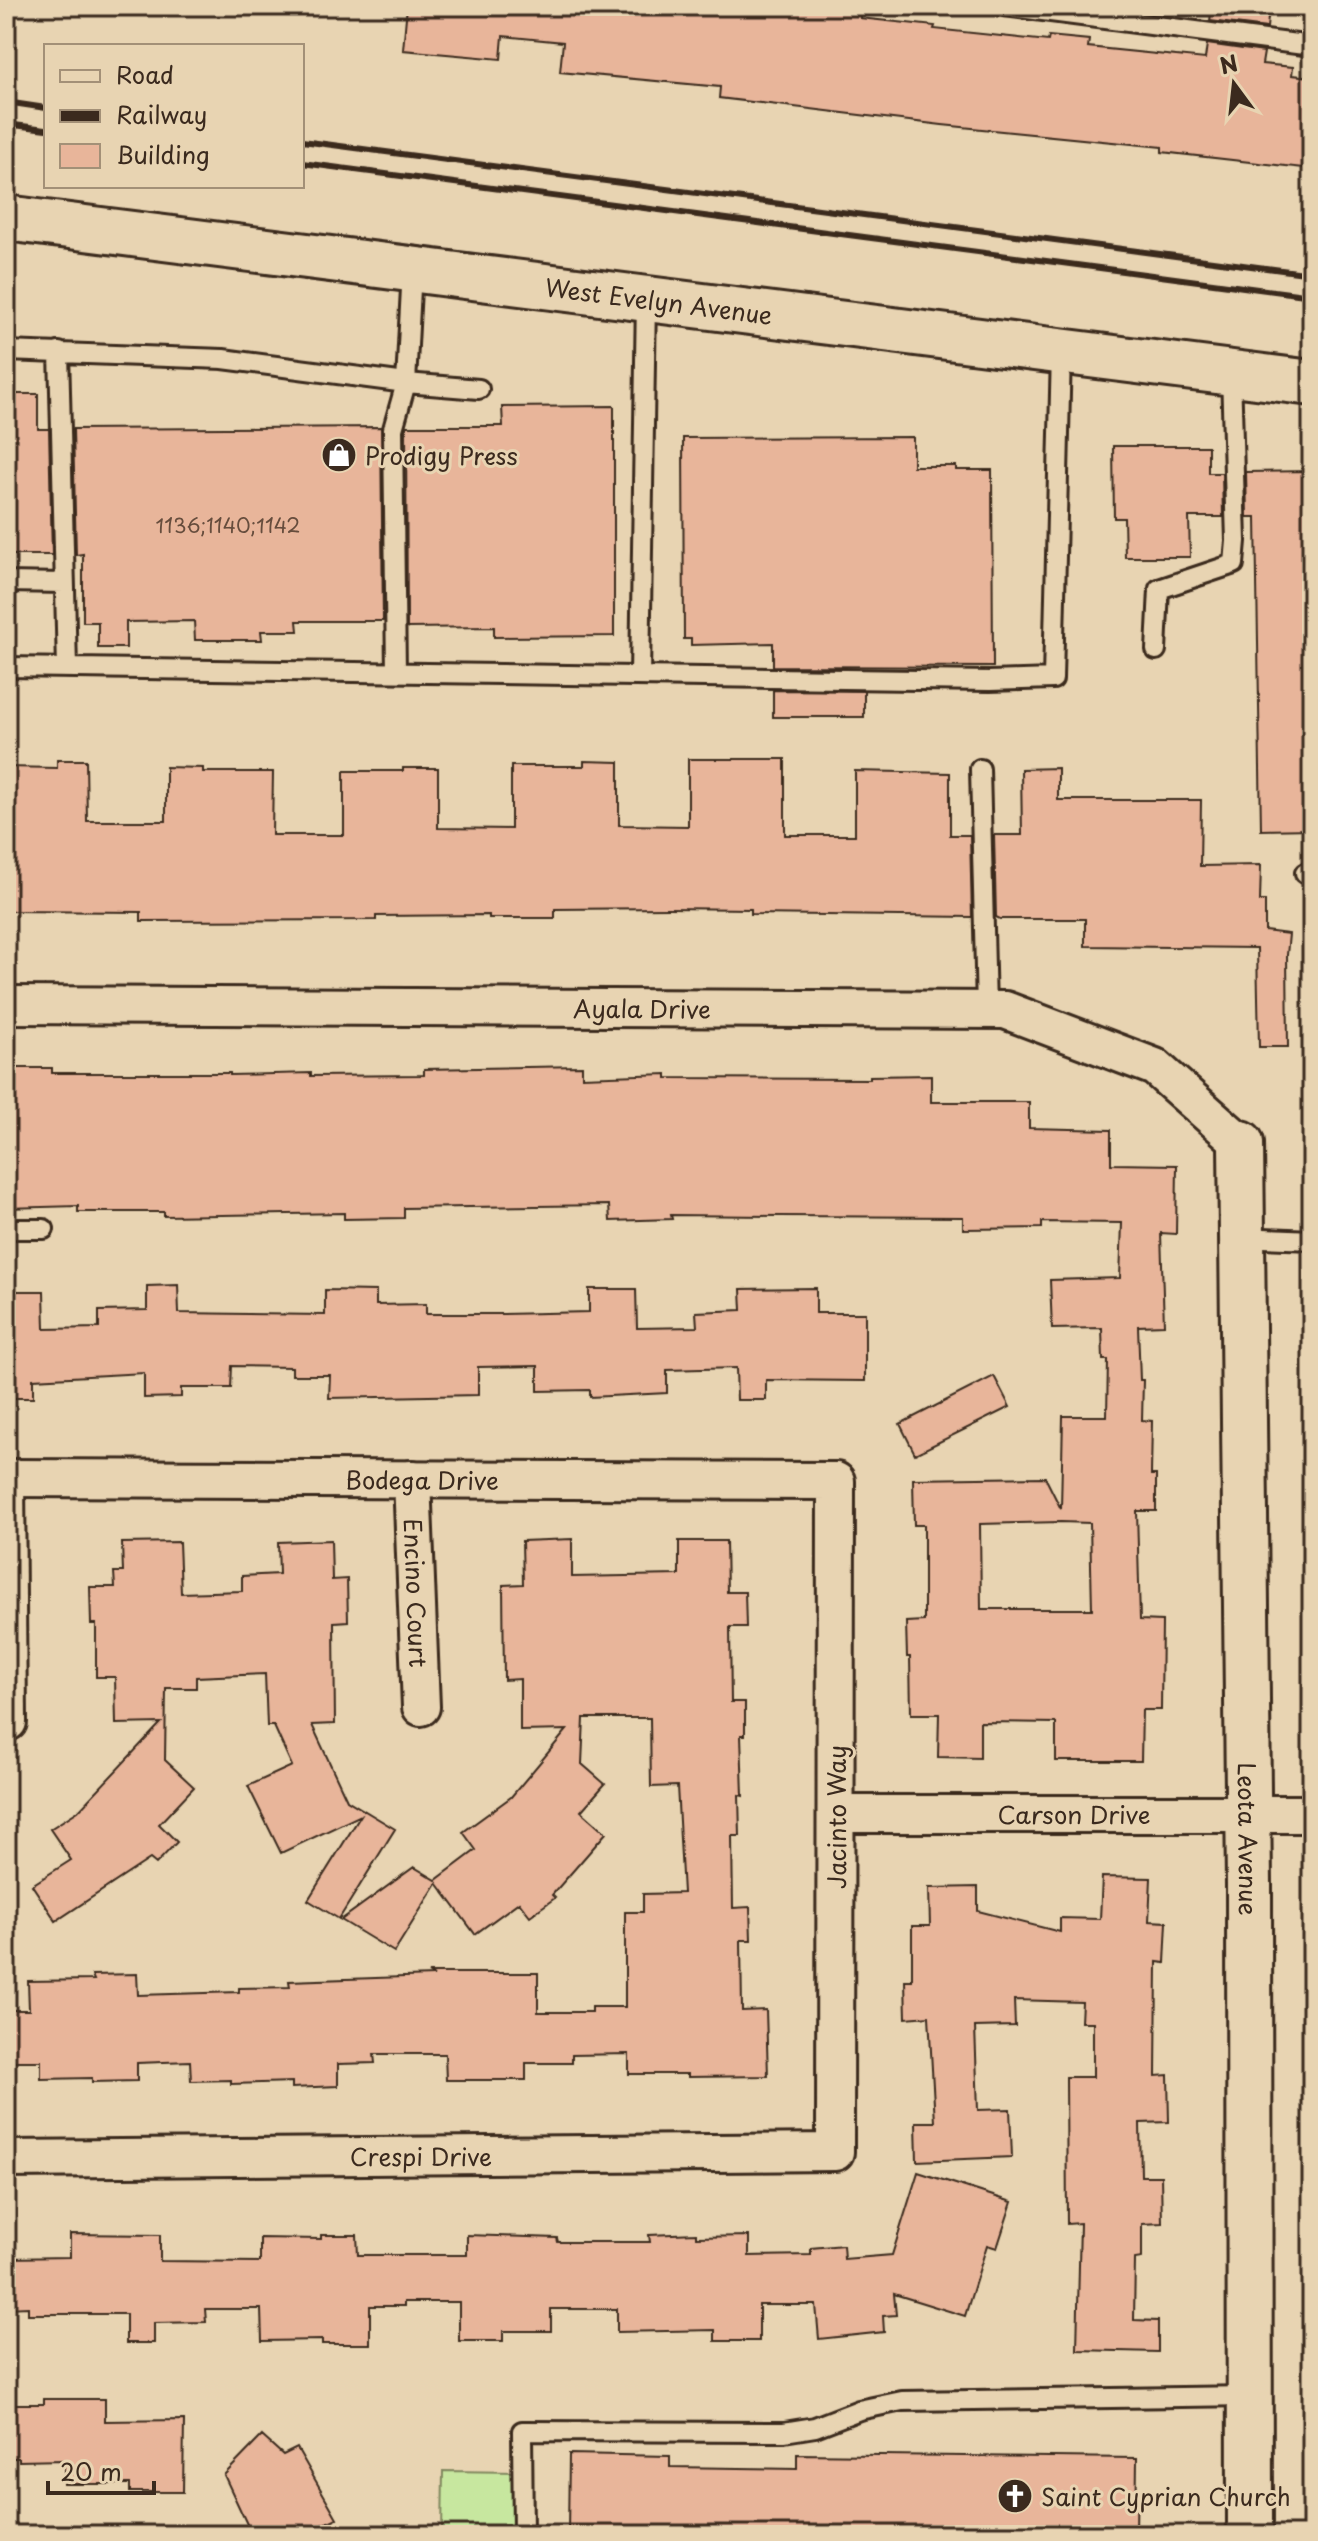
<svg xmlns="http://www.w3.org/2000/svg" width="1318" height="2541" viewBox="0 0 1318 2541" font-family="'Playpen Sans',sans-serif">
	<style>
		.green { fill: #c7e79f; stroke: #81885e; stroke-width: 2 }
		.building { fill: #e8b59a; stroke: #3b2a1e; stroke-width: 2; fill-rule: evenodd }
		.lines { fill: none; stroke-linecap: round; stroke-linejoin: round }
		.lane-casing { stroke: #3b2a1e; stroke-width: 24 }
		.street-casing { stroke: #3b2a1e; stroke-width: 42 }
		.secondary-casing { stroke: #3b2a1e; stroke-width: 50 }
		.lane { stroke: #e8d4b2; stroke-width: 18 }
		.street { stroke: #e8d4b2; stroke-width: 36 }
		.secondary { stroke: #e8d4b2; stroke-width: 44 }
		.rail { stroke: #3b2a1e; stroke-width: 6 }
		.labels { text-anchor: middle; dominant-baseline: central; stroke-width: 6; stroke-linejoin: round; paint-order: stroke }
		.number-label { font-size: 20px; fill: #664d3d }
		.street-label { font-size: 24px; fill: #3b2a1e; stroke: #e8d4b2 }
		.poi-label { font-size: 24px; fill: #3b2a1e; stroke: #e8d4b2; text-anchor: start }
	</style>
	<rect width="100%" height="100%" fill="#e8d4b2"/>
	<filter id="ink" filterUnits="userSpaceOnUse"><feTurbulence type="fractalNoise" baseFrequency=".0125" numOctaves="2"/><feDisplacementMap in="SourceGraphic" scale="16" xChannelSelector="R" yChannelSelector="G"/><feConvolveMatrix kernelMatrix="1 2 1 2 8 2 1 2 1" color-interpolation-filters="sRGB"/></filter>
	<g filter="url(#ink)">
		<!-- green -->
		<path class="green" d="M443 2471 522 2472 521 2535H442Z"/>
		<!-- building -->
		<path class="building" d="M407 6H786L808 9V6L860 11V18L935 26 934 29 1048 41 1049 36 1089 40 1088 47 1205 59 1207 44 1264 52 1262 64 1293 67 1292 75 1312 77 1303 168 1162 152V147L942 125 719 98 720 87 560 72 563 42 503 36 501 59 403 50Z
			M1212 6H1269L1267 28 1210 21Z
			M6 394H38V429H49L52 555H6Z
			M614 406V636L494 637V627L407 628 406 426H503L502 407Z
			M381 427 383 621H297L298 631H261L262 640H195L194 621 126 622V648H98V622H83V554L76 555 73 429Z
			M913 437V466H956V470H992L993 667 773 666V643L691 645V639H684L683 438Z
			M1113 446H1208V473H1222L1223 517H1189L1190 557H1125L1124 518H1114Z
			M1312 471V829L1261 830 1256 517H1247L1246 472Z
			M773 690 864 691V717H773Z
			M688 759H785V835H855V771L950 773V835H970L972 917 751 914V909L669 908 555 909V918H489V915L376 916V920L141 921V912L6 911V767L57 768V760H86L87 821H166V767L203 768V772H273L272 835H344V771H403V768H438V828L511 829V766H584V761L619 762V825L688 826Z
			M1058 768V800H1201L1200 866 1261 865 1260 901H1265V931L1289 934 1287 955 1288 1047H1259L1257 948 1085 946V919H1000L996 917 994 835H1022L1021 769Z
			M582 1066V1077L667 1074V1078L870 1079V1076L931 1075V1102H1029V1128L1111 1130V1164L1177 1165 1176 1234 1161 1233 1164 1325 1138 1326 1140 1380H1143L1142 1420 1152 1421 1151 1475H1156V1511H1137L1140 1620 1162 1621 1161 1710H1142L1141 1761H1056V1723L980 1722V1758L938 1757 939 1714H911L910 1657H907L906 1622 924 1621V1525H914L913 1479 1045 1477 1061 1509 1063 1416H1107L1108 1360H1103L1102 1328 1052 1329 1050 1280 1120 1278 1122 1223 1042 1222V1228L963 1229V1217L780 1216 671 1215 672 1219 610 1221 609 1205 404 1208V1218L344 1219V1213L164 1216V1212H78V1206L6 1208V1068H52V1073H230V1075L311 1073V1076L424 1075V1069ZM1061 1522 1090 1523 1092 1609H981L980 1524Z
			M178 1285 179 1313 325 1315V1290L376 1291V1305L426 1304V1314H503L589 1312V1289H636L637 1328 697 1327 696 1312 742 1310 741 1289 816 1288V1313H865V1381L766 1380V1400H737L736 1368 667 1370V1393L590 1397V1390L538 1391V1366L478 1367V1395L329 1398 330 1375H292V1367L232 1366 231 1388H181V1397L144 1398V1373L33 1379V1398H6V1291H44L45 1329 99 1328V1311L147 1310V1286Z
			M994 1376 1010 1407 915 1454 900 1424Z
			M572 1539V1577L679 1575V1541H726L727 1592H745L746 1627H730L731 1702H745V1735H741L743 1796 739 1795 740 1836H732L733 1908 750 1907 751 1940H741L742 2011 766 2010 768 2076 688 2077V2074H629V2054L572 2055V2063H526V2080H446L445 2054H374L375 2063 338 2064V2086L292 2088V2082L231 2084V2080L191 2081 190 2061 137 2063V2081L92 2082V2078L41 2079V2061H6V2010H29L28 1981 94 1980 92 1975 137 1974 138 1995 239 1992V1988L290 1987 289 1981 434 1976 428 1973H538V2012H592V2007H625V1912H643V1894L683 1893 677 1786 651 1787 650 1718H584L582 1764 605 1784 581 1811 606 1833 552 1895 555 1898 530 1916 519 1902 475 1934 437 1883 394 1952 341 1920 414 1867 436 1880 476 1850 463 1832 511 1797 567 1730 520 1731V1679L504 1680 503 1585 523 1584 522 1541Z
			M331 1540 332 1580 347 1579 348 1621 334 1622 335 1724 312 1725 347 1800 395 1829 339 1919 308 1900 361 1815 281 1853 248 1786 292 1766 274 1726H267L265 1674 196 1677V1688H166L165 1760 194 1787 159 1824 177 1842 156 1864 150 1859 56 1921 32 1885 71 1860 50 1829 78 1811 161 1723 116 1724 115 1677H96V1624H91L90 1587H115L114 1572H123L122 1543 179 1542 181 1593 242 1591V1576L279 1574 278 1542Z
			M1102 1877 1151 1878 1149 1921 1167 1922 1165 1963 1157 1962 1156 2076 1168 2075 1169 2122 1140 2123 1141 2176H1161L1162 2223 1142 2224V2258L1135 2259 1134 2320 1158 2321V2352L1077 2350 1080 2223 1067 2224 1066 2077H1093V2022H1081L1082 2002 1014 2000 1015 2026 975 2027 978 2110 1010 2109 1012 2157 917 2161 916 2122H935L929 2016 906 2018 905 1980H912V1926H930L929 1888 978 1887V1911L1060 1932V1918L1100 1919Z
			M918 2172 1012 2202 997 2248 987 2245 965 2316 894 2294 896 2315 883 2316 884 2332 819 2339 816 2305H759V2341H715V2330L617 2332V2309H551V2331H503V2341H459V2302H404V2306H370V2344H322V2340L262 2341 261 2309H205L206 2322 154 2323V2343H126V2314H28V2307L6 2308V2258L70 2257V2234L160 2235V2261L260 2262V2238L321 2239V2235H357L358 2255H467V2235L557 2238 558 2242H650L649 2235 696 2233V2237L749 2236V2256L811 2255V2248L843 2245 844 2259 892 2255Z
			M43 2399H105V2421L184 2420 183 2492H130V2484H64V2460L19 2461V2458H6V2404H43Z
			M262 2436 283 2455 297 2448 337 2518 302 2535H252L224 2475Z
			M569 2454 670 2456V2467L797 2469V2454L1137 2458 1136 2535H568Z"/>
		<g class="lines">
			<defs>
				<path id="lane" d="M1004 6 1312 46
					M412 269 406 383 479 389
					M6 351 223 359 406 383 393 429 396 672
					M59 352 67 668
					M6 582 64 583
					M1156 650 1159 589 1234 564 1236 541 1231 373
					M6 667 990 681 1053 679 1061 352
					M640 676 646 299
					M980 769 986 1009
					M1305 873H1312
					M6 1229H44
					M1240 1237 1312 1240
					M523 2535 522 2431 784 2432 815 2427 859 2410 902 2401 1251 2396"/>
				<g id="street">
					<path id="s1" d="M6 1005 1005 1010 1155 1067 1241 1143"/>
					<path id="s2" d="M6 1478 836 1481 835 2152 6 2159"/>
					<path d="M6 1478 8 1722"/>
					<path id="s3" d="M412 1479 421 1707"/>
					<path id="s4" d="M836 1814H1312"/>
				</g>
				<g id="secondary">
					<path id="s5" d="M6 218 1312 383"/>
					<path id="s6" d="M1241 1143 1249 1885 1250 2535"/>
				</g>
			</defs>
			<!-- lane casing -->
			<use href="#lane" class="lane-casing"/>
			<!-- street casing -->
			<use href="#street" class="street-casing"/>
			<!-- secondary casing -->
			<use href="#secondary" class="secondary-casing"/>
			<!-- lane -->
			<use href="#lane" class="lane"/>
			<!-- street -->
			<use href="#street" class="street"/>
			<!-- secondary -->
			<use href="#secondary" class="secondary"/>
			<!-- rail -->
			<path class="rail" d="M6 102 46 108
				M6 124 46 129
				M302 141 1312 274
				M302 163 1312 296"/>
		</g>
	</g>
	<!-- icons -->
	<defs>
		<symbol id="shop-disc" viewBox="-11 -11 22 22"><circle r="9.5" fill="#3b2a1e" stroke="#e8d4b2"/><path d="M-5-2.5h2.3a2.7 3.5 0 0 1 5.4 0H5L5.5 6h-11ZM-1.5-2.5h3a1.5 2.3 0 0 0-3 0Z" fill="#fff"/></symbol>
		<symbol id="church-disc" viewBox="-11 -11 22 22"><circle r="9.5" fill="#3b2a1e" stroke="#e8d4b2"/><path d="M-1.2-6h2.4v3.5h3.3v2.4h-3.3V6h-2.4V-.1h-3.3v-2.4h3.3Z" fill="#fff"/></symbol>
	</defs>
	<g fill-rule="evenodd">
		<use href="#shop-disc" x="319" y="435" width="40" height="40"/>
		<use href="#church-disc" x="995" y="2476" width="40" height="40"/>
	</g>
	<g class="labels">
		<!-- number labels -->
		<g class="number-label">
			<text x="228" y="525">1136;1140;1142</text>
		</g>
		<!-- street labels -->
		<g class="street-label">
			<text stroke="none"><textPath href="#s5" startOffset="658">West Evelyn Avenue</textPath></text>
			<text stroke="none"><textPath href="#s1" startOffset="636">Ayala Drive</textPath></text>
			<text stroke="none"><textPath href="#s2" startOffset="416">Bodega Drive</textPath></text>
			<text stroke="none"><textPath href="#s3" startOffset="114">Encino Court</textPath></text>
			<text stroke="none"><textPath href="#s4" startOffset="238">Carson Drive</textPath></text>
			<text transform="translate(836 1817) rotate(-90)">Jacinto Way</text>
			<text stroke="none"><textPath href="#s6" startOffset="696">Leota Avenue</textPath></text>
			<text x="421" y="2156">Crespi Drive</text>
		</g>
		<!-- poi labels -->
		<g class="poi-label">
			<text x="365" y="455">Prodigy Press</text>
			<text x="1041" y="2496">Saint Cyprian Church</text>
		</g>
	</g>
	<!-- margin -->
	<rect width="1318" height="2541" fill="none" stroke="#e8d4b2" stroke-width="32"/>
	<rect x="16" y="16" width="1286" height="2509" fill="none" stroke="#3b2a1e" stroke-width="3" filter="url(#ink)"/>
	<!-- legend -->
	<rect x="44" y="44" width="260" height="144" fill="#e8d4b2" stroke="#a39077" stroke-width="2"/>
	<rect x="60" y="70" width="40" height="12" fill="#e8d4b2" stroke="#a39077" stroke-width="2"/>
	<text x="116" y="84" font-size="24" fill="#3b2a1e">Road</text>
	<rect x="60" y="110" width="40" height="12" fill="#3b2a1e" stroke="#a39077" stroke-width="2"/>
	<text x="116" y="124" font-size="24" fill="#3b2a1e">Railway</text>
	<rect x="60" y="144" width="40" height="24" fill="#e8b59a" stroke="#a39077" stroke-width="2"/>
	<text x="116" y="164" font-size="24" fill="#3b2a1e">Building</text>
	<!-- north arrow -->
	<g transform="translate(1234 84) rotate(345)" stroke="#e8d4b2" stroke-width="6" paint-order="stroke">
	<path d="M0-6L14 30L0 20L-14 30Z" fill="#3b2a1e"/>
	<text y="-12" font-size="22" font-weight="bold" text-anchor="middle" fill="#3b2a1e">N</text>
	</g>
	<!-- scale -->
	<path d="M48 2481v12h106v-12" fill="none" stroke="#3b2a1e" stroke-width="4"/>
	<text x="60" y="2481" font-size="24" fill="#3b2a1e" stroke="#e8d4b2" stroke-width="6" paint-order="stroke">20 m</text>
</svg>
